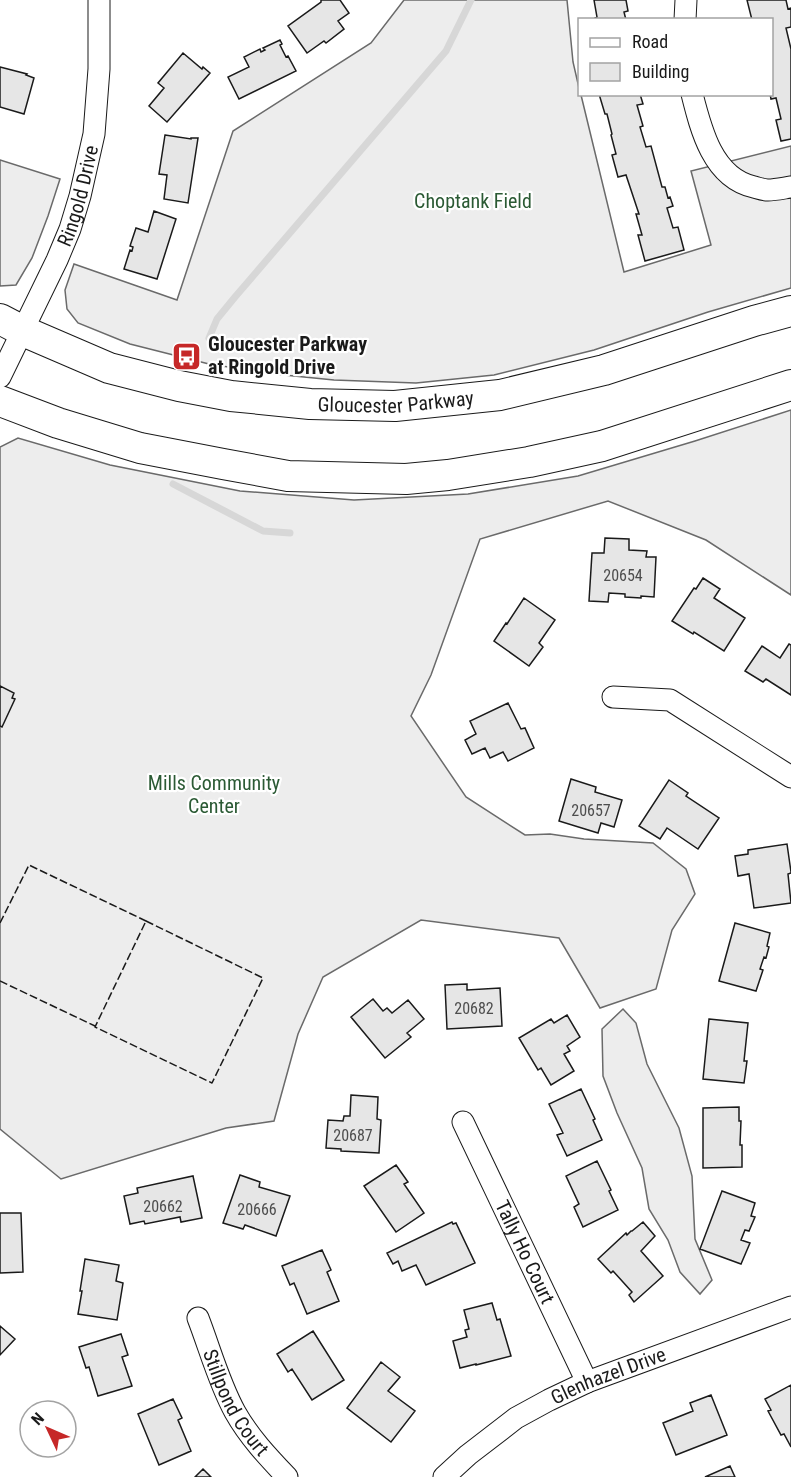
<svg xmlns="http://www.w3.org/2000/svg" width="791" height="1477" viewBox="0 0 791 1477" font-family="'Roboto Condensed',sans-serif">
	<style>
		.built { fill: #ededed; stroke: #6a6a6a; stroke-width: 1.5 }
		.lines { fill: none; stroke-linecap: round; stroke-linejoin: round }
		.stream { stroke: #d7d7d7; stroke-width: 7 }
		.building { fill: #e6e6e6; stroke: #1a1a1a; stroke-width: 1.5 }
		.minor-casing { stroke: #1a1a1a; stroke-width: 23 }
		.secondary-casing { stroke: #1a1a1a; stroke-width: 32 }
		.minor { stroke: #fff; stroke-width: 21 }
		.secondary { stroke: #fff; stroke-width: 30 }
		.fence { stroke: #1a1a1a; stroke-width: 1.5; stroke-dasharray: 8 3; stroke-linecap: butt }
		.labels { text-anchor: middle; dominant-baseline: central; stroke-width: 4.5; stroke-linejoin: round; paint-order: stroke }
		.number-label { font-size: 16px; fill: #4d4d4d }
		.street-label { font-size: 20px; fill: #1a1a1a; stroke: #fff }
		.park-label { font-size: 20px; fill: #2b5a34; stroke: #fff }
		.poi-label { font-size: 20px; font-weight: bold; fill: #1a1a1a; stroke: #fff; text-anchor: start }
	</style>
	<rect width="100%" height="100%" fill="#fff"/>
	<!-- built -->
	<path class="built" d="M404 0H567L573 62 579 88 580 94 581 95 624 272 711 245 691 171 791 146V288L708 312 594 350 494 375 416 383 334 380 274 374 209 364 130 344 78 323 67 309 65 290 74 264 177 300 233 131 371 43Z
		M0 160 60 179 48 216 32 258 16 285 0 286Z
		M791 410V595L706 540 608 501 480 539 431 675 411 716 466 797 525 835 550 834 584 839 653 843 686 869 695 894 672 930 656 989 600 1008 559 938 421 920 323 977 298 1034 274 1121 226 1128 61 1179 0 1129V447L18 438 110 465 240 491 354 500 468 494 578 476 695 441Z
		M623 1009 636 1023 647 1064 679 1128 692 1176 695 1239 712 1280 700 1294 680 1272 668 1240 649 1209 642 1168 617 1113 603 1076 602 1029Z"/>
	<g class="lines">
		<!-- stream -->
		<path class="stream" d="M209 338 217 319 235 297 446 51 471 0
			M173 484 263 531 290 533"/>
	</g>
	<!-- building -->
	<path class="building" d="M321 0H340L349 13 338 21 344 29 326 43 324 41 307 53 288 26 321 2Z
		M594 0H626L628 11 624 12 626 20H595V18L597 17Z
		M747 0H786L788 9 791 8V27L786 28 791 49V139L781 141 776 120 781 119 776 98 771 99 770 94H772V20H752Z
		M280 40 282 44 280 45 286 57 288 56 296 71 239 99 228 77 249 67 244 57 260 49 261 52 265 50 263 48Z
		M183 53 202 69 203 67 210 73 167 122 149 106 164 88 158 83Z
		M0 67 27 74 26 75 34 78 24 114 0 107Z
		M599 94H640L643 104 637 105 643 126 640 127 646 147 651 146 662 187H665L668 198 670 197 673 206 667 208 673 228 678 227 684 250 645 261 638 235H642L636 214H639L626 175 618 177 612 155 616 154 611 135 612 134 607 114H605Z
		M165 135 191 139V138H198L188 203 164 199 167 175 159 174Z
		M154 211 176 219 157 279 124 269 130 250 132 251 133 247 130 246 136 228 148 232Z
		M605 538 629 539V550L647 551 646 557H656L654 597 641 596V598L625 597V594L609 593 608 602 589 601 592 553H604Z
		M703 578 720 589 714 598 745 618 724 651 694 632 693 634 672 621 694 588 696 589Z
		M524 598 555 620 539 643 543 647 529 666 494 641 506 623 507 624Z
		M789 644 791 645V695L766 679 763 682 745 671 762 646 780 658Z
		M0 686 14 693 12 698 15 699 2 727 0 726Z
		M508 703 521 729 525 728 534 748 508 761 503 752 490 758 485 748 472 754 465 740 476 734 470 721Z
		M571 779 596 787 595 792 622 800 614 827 601 823 598 833 559 821Z
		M669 780 688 793 686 796 719 818 698 849 667 828 660 839 639 826Z
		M787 844 791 872V873L788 874 791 903 754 908 749 874 738 876 735 856 748 854V850Z
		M735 923 770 933 767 946 769 947 766 958 764 957 760 969 763 970 756 991 719 981Z
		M467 984V990L500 988 502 1026 447 1029 445 985Z
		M373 999 383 1011 387 1008 392 1013 408 1000 424 1019 407 1033 411 1037 385 1058 351 1017Z
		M567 1015 580 1037 567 1046 570 1051 564 1054 574 1071 551 1085 541 1068 538 1070 519 1038 551 1019 554 1023Z
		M709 1019 748 1023 744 1061H747L744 1083 703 1079Z
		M581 1089 595 1119 593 1120 602 1140 567 1156 557 1135 563 1133 549 1104Z
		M351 1095 378 1097 377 1119 381 1120 379 1153 341 1151V1149L326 1148 328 1120 343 1121 344 1116H350Z
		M739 1107V1121H741L740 1145H742V1167L703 1168V1108Z
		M597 1161 611 1190 609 1191 618 1210 583 1227 574 1207 579 1204 566 1176Z
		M396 1165 408 1182 404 1184 424 1213 396 1232 364 1186Z
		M240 1175 260 1182 259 1187 290 1196 276 1236 245 1225 243 1229 223 1223Z
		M193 1176 202 1218 181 1222 180 1217 145 1224 144 1221 130 1224 124 1196 138 1193 137 1188Z
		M722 1191 755 1203 751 1216 755 1217 749 1231 745 1230 741 1240 750 1243 741 1264 700 1249Z
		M0 1213H21L23 1272 0 1273Z
		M452 1222 453 1224 456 1223 475 1263 426 1285 416 1265 402 1271 398 1261 393 1264 387 1253Z
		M643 1222 655 1236 641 1251 663 1276 634 1302 629 1295 632 1292 613 1271 611 1273 598 1259 626 1233 627 1235 631 1231H632Z
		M322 1250 331 1270 327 1272 339 1301 307 1314 294 1283 290 1285 282 1266Z
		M85 1259 119 1265 116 1281 123 1283 117 1320 78 1314 82 1291H80Z
		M492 1303 497 1320 500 1319 511 1356 476 1365V1364L460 1368 453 1341 467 1337 465 1330 469 1329 464 1310Z
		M0 1326 15 1339 0 1355Z
		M313 1331 344 1380 312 1400 292 1369 288 1372 277 1354Z
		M121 1334 128 1355 122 1357 132 1386 98 1396 89 1367 86 1368 79 1347Z
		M381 1362 400 1377 388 1391 415 1411 391 1442 347 1408Z
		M791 1385V1447L784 1434 781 1435 768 1411 771 1410 765 1399Z
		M711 1395 727 1435 676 1455 663 1423 693 1411 690 1403Z
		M173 1399 182 1418 178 1420 191 1451 159 1465 138 1414Z
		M730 1466 735 1477H705Z
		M203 1469 211 1477H195Z"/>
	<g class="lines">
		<defs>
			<g id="minor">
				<path d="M685 20 686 0"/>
				<path d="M692 94C701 130 713 178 754 187 758 188 763 190 768 190 775 190 784 188 791 187"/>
				<path id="s1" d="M0 377 57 260 70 229 80 196 94 134 99 69V0"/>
				<path d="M613 697 670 700 791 777"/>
				<path id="s2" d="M463 1122 587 1382"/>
				<path id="s3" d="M198 1318C210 1349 219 1383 235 1412 249 1437 268 1457 287 1477"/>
				<path id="s4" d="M444 1477 468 1455 516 1418 549 1400 587 1382 791 1307"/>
			</g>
			<g id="secondary">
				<path id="s5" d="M0 319 23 331 109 368 179 386 231 396 310 404 395 406 500 395 604 370 754 321 791 311"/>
				<path d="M0 401 58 423 140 448 223 464 288 476 406 479 448 475 529 462 602 446 791 385"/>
			</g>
		</defs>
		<!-- minor casing -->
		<use href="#minor" class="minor-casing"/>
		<!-- secondary casing -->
		<use href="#secondary" class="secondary-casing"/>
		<!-- minor -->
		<use href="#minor" class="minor"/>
		<!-- secondary -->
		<use href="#secondary" class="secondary"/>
		<!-- fence -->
		<path class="fence" d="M146 921 263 978 212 1083 95 1027Z
			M0 923 29 865 146 921 145 924
			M0 981 95 1026"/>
	</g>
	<!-- icons -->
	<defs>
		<symbol id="bus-square" viewBox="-11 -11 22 22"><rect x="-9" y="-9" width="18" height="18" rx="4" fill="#c62828" stroke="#fff"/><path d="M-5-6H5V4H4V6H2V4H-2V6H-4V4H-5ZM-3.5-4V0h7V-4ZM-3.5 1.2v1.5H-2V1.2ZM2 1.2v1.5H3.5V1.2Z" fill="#fff"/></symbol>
	</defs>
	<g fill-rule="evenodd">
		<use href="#bus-square" x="170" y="340" width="33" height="33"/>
	</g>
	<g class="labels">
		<!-- number labels -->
		<g class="number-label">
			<text x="623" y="575">20654</text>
			<text x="591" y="810">20657</text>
			<text x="474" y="1008">20682</text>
			<text x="353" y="1135">20687</text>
			<text x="163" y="1206">20662</text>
			<text x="257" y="1209">20666</text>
		</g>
		<!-- street labels -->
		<g class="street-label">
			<text stroke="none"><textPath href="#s1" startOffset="198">Ringold Drive</textPath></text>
			<text stroke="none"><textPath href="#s5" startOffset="410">Gloucester Parkway</textPath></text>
			<text stroke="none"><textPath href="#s2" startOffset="144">Tally Ho Court</textPath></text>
			<text stroke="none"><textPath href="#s4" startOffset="195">Glenhazel Drive</textPath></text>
			<text stroke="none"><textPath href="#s3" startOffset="93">Stillpond Court</textPath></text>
		</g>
		<!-- park labels -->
		<g class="park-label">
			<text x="473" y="201">Choptank Field</text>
			<text x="214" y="783">Mills Community<tspan x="214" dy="23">Center</tspan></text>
		</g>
		<!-- poi labels -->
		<g class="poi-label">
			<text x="208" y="344">Gloucester Parkway<tspan x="208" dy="23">at Ringold Drive</tspan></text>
		</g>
	</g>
	<!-- legend -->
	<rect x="578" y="18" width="195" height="78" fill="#ffffff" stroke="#a3a3a3" stroke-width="1.5"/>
	<rect x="590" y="38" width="30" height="9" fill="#ffffff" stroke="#a3a3a3" stroke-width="1.5"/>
	<text x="632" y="48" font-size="18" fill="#1a1a1a">Road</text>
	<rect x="590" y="63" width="30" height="18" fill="#e6e6e6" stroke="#a3a3a3" stroke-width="1.5"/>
	<text x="632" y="78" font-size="18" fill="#1a1a1a">Building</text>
	<!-- north arrow -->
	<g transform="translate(48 1429) rotate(314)"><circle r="28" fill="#ffffff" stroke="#a3a3a3" stroke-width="1.5"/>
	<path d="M0-4.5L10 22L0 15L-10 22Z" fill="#c62828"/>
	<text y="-9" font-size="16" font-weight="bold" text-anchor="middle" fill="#1a1a1a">N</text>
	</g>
</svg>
